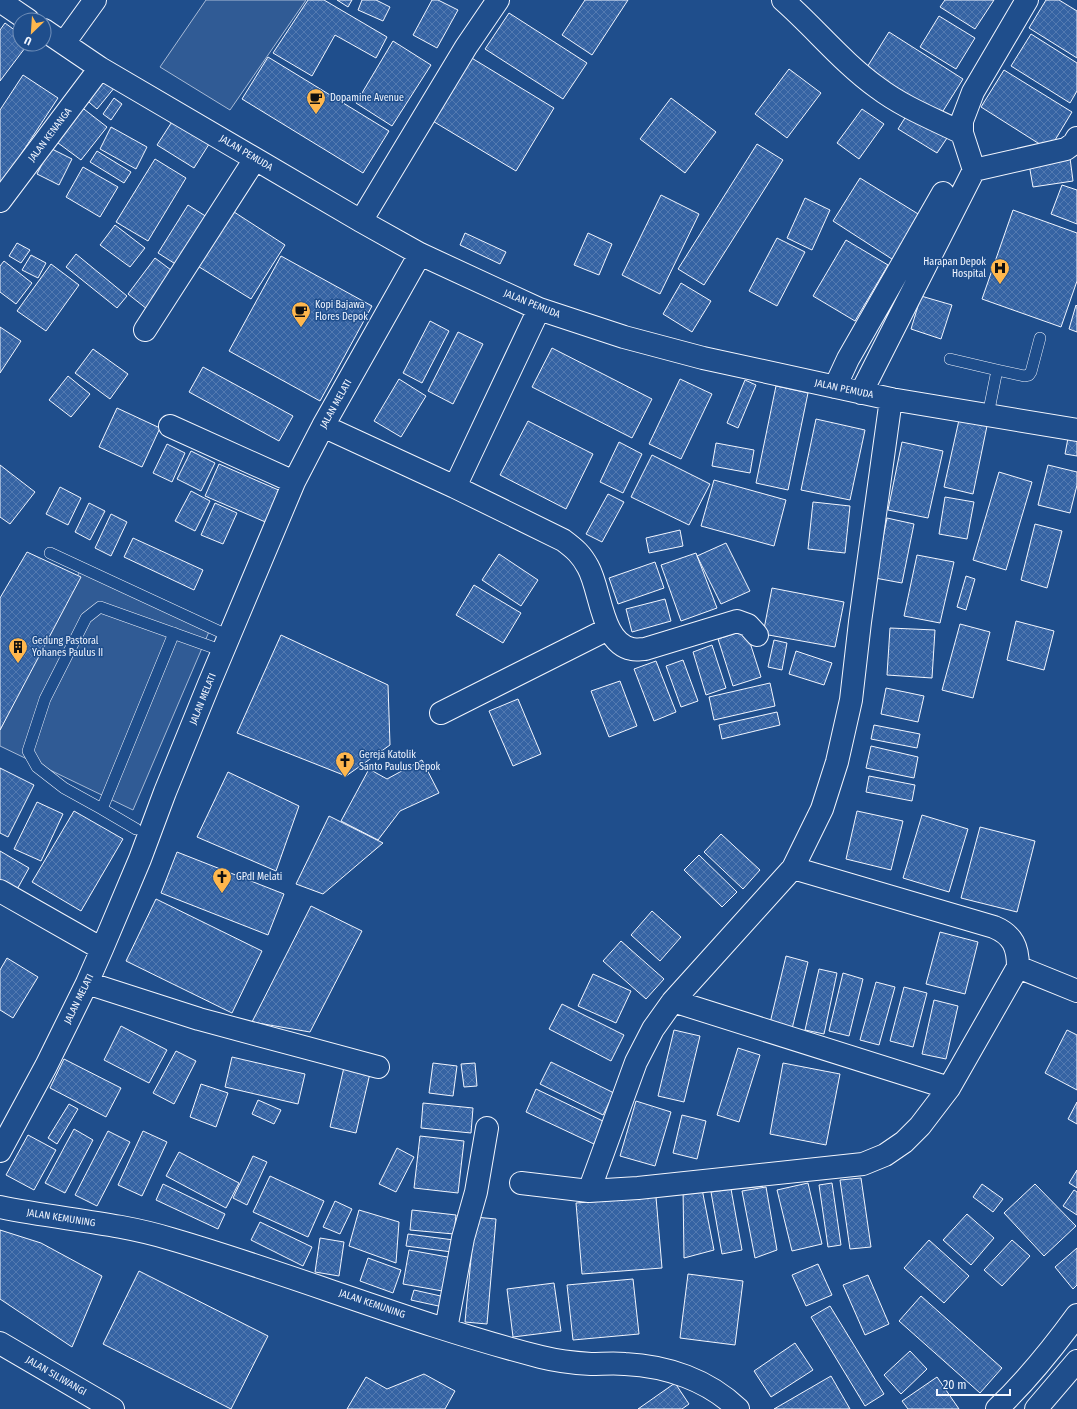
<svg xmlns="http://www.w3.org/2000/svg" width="1077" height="1409" viewBox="0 0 1077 1409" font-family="'Fira Sans Condensed',sans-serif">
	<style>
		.parking { fill: #305b95; stroke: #a8bbd7 }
		.building { fill: url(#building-cross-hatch); stroke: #f2f6ff }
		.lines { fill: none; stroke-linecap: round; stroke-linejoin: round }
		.service-casing { stroke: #f2f6ff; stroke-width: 12 }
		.minor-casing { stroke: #f2f6ff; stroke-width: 24 }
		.secondary-casing { stroke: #f2f6ff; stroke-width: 24 }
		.primary-casing { stroke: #f2f6ff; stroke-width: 24 }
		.service { stroke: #1f4e8c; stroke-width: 11 }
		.minor { stroke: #1f4e8c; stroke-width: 22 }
		.secondary { stroke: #1f4e8c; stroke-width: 22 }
		.primary { stroke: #1f4e8c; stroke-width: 22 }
		.labels { text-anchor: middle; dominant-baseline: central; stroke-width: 3; stroke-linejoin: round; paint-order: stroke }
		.poi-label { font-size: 10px; fill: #f2f6ff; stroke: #1f4e8c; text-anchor: start }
		.street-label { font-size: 10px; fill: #f2f6ff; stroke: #1f4e8c }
	</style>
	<defs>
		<pattern id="building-cross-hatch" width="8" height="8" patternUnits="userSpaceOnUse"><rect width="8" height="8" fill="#3563a3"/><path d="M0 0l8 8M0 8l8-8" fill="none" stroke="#537ab1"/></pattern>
	</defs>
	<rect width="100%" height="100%" fill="#1f4e8c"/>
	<!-- parking -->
	<path class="parking" d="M206 0H306L230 110 160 67Z
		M82 567 211 627 133 810 0 746V730Z"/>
	<!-- building -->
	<path class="building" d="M308 0H324L387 37 376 58 335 35 312 76 273 53Z
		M337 0H352L348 7Z
		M362 0H376L390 7 383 21 358 10Z
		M432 0H438L458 10 437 48 413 35Z
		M585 0H628L592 55 562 35Z
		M945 0H994L975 29 940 7Z
		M1046 0H1059L1077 11V58L1029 28Z
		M509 13 587 63 563 99 485 49Z
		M939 16 975 38 956 69 920 47Z
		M5 23 20 34V44H28L0 81V30Z
		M889 32 963 79 938 119 864 72Z
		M1031 34 1077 63V91L1070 103 1011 66Z
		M393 41 431 65 392 126 356 103Z
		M268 57 389 131 363 173 242 99Z
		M470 57 554 108 516 171 431 120Z
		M789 69 821 93 787 138 755 114Z
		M1004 70 1072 112 1049 150 981 107Z
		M23 75 58 98 2 183 0 182V110Z
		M101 75 115 87 97 109 83 97Z
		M114 98 122 104 111 120 103 114Z
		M671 98 716 132 685 173 640 139Z
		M80 106 107 127 81 160 54 140Z
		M862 109 884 124 859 159 837 143Z
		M908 113 947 138 937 153 898 129Z
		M175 117 211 141 194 168 157 145Z
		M111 127 147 147 136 169 100 149Z
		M757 144 783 160 704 285 678 269Z
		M50 148 72 159 59 185 37 174Z
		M97 151 131 172 124 183 90 162Z
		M1070 158 1073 181 1033 187 1029 164Z
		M155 159 186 178 148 241 116 222Z
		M83 167 118 187 100 217 66 197Z
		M860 178 923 217 895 261 833 221Z
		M1062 185 1077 190V224L1051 214Z
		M661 195 699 214 660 294 622 275Z
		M805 198 830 210 812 250 787 238Z
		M188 205 207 217 177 265 158 253Z
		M231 210 285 245 251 299 196 265Z
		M1013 210 1077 233V281L1061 327 982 299Z
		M115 225 145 248 130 267 100 245Z
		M465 233 506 252 500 264 460 245Z
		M588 233 612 244 599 275 574 265Z
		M777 238 805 252 777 306 749 291Z
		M846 240 888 265 855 321 813 296Z
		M17 243 30 250 21 263 9 256Z
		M76 254 127 296 117 308 66 267Z
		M31 255 46 263 38 278 22 270Z
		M281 256 372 306 320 401 229 351Z
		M155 258 175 273 147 309 128 294Z
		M4 261 32 283 16 304 0 292V266Z
		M51 264 79 285 46 331 17 311Z
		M681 283 711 301 692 332 663 314Z
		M921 296 952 305 941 339 911 329Z
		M1076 305 1077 306V332L1069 329Z
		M430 321 449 331 422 383 403 373Z
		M0 327 21 341 0 373Z
		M458 332 483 344 453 404 428 391Z
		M552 348 652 399 632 438 532 387Z
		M93 349 128 374 110 399 75 373Z
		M203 367 293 416 279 441 189 392Z
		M68 376 90 394 71 417 49 400Z
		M399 379 426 396 401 437 374 421Z
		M680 379 712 394 681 459 649 444Z
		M745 380 756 385 738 428 727 423Z
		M776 386 808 393 788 490 756 483Z
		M117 408 160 428 142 467 99 447Z
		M816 419 865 430 850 500 801 490Z
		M959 420 987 426 973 494 944 487Z
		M528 421 593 454 566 509 500 475Z
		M1068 438 1077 439V456L1065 454Z
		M619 442 642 454 623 493 600 482Z
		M902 442 943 451 928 518 888 510Z
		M716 443 754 450 750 473 712 466Z
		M167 444 185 453 172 482 153 473Z
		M191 451 215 463 201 491 177 479Z
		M652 455 710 484 689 525 631 497Z
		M219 464 283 492 270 524 205 496Z
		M0 465 35 492 10 524 0 517Z
		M1048 465 1077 472V485L1070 513 1038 505Z
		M999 472 1032 482 1006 570 973 560Z
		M714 480 786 500 774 546 701 526Z
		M60 487 81 498 68 525 46 514Z
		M191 491 210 501 195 531 175 521Z
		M608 494 624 502 602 542 586 534Z
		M945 497 974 502 967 539 939 534Z
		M813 502 850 506 845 553 808 549Z
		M89 503 105 511 90 540 75 532Z
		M215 503 237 513 223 544 201 535Z
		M111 514 127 522 111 556 95 548Z
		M887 518 914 524 902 583 875 578Z
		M1035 524 1062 531 1047 588 1021 580Z
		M680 530 683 546 649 553 646 538Z
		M133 538 203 570 194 590 124 557Z
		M726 543 750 591 721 604 697 556Z
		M27 552 81 577 0 730V598Z
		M696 553 717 608 681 621 661 565Z
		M499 554 538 580 521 606 482 580Z
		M917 555 954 562 940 623 904 616Z
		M655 562 664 588 618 604 609 578Z
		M966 576 975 579 966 610 957 607Z
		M474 585 521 613 503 643 456 615Z
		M772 588 844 602 835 647 763 634Z
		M665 599 671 621 632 632 626 609Z
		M1016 621 1054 631 1044 670 1007 660Z
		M960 624 990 632 973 698 942 690Z
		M890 628 935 630 932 678 887 675Z
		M746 630 761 677 733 686 718 639Z
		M281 635 388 685 390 745 346 776 237 733Z
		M774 640 787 643 782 670 768 667Z
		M712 645 726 688 706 695 693 652Z
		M796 651 832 663 824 685 789 674Z
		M683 660 698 701 681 707 666 666Z
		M656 661 676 712 654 721 634 669Z
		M620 681 637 726 609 737 591 691Z
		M770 683 775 706 714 720 709 697Z
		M886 688 924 696 918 722 881 714Z
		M518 699 541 754 513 766 489 711Z
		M777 712 780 725 722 739 719 725Z
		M874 725 920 734 917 748 871 739Z
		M871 746 918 757 914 778 866 768Z
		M422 760 439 793 400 811 378 840 341 821 369 769 387 779Z
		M0 768 34 785 8 837 0 833Z
		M228 772 299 806 276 871 197 837Z
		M869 776 915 785 912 801 866 792Z
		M37 802 63 814 41 861 14 849Z
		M74 811 123 839 81 911 32 882Z
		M857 811 903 821 891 870 846 859Z
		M922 815 968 829 949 892 903 878Z
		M329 816 383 843 323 894 296 884Z
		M980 827 1035 841 1017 912 961 898Z
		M721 834 760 870 743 889 704 852Z
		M0 851 29 868 15 893 0 885Z
		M177 852 284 894 268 935 161 893Z
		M699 855 737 892 722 907 684 870Z
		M156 899 262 951 232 1013 126 961Z
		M311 906 362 931 310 1032 252 1022Z
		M652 911 681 937 660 961 631 935Z
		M940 932 978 942 965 994 926 984Z
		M621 941 664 979 646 999 603 961Z
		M786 956 808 962 792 1029 770 1023Z
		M7 958 38 977 13 1018 0 1010V970Z
		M819 969 837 973 824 1034 805 1030Z
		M843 973 863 979 849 1036 829 1031Z
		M593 974 631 991 616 1023 578 1006Z
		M876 982 895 987 879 1045 860 1040Z
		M904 987 927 993 913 1047 890 1041Z
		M934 1000 958 1006 946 1059 922 1054Z
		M562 1004 624 1035 611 1061 549 1029Z
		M121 1026 167 1050 149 1083 104 1060Z
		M674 1030 700 1036 684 1102 658 1096Z
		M1067 1030 1077 1035V1090L1045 1073Z
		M738 1048 760 1055 739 1122 717 1115Z
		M176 1051 196 1061 174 1104 153 1093Z
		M232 1057 305 1074 298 1104 225 1087Z
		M64 1059 121 1088 106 1117 50 1088Z
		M551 1062 614 1093 603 1115 540 1084Z
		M345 1063 371 1069 356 1133 330 1127Z
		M433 1063 457 1066 453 1096 429 1093Z
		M475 1063 477 1086 464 1087 461 1064Z
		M783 1063 840 1074 826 1145 770 1134Z
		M201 1084 228 1093 216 1127 190 1117Z
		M536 1089 605 1122 594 1144 526 1112Z
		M258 1100 281 1110 274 1124 252 1114Z
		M636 1101 671 1112 655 1166 620 1156Z
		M1077 1102V1124L1068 1119Z
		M423 1103 473 1108 471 1133 421 1128Z
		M69 1104 78 1109 57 1144 48 1138Z
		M682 1115 706 1121 697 1159 673 1153Z
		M74 1129 93 1140 65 1193 45 1183Z
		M108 1131 130 1142 97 1206 75 1195Z
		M143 1131 167 1142 142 1196 118 1185Z
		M28 1135 56 1150 34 1190 6 1175Z
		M420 1136 464 1141 458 1193 414 1188Z
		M397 1148 414 1157 396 1192 379 1184Z
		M179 1152 239 1183 226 1208 166 1176Z
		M253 1156 267 1162 247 1205 233 1198Z
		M1077 1170V1188L1069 1183Z
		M270 1176 324 1201 308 1237 253 1212Z
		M861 1178 871 1247 850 1249 840 1180Z
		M808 1183 822 1244 792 1251 777 1190Z
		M832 1183 841 1245 828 1247 819 1185Z
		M163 1184 225 1214 218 1229 156 1200Z
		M982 1184 1003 1199 993 1212 973 1197Z
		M1035 1184 1076 1226 1044 1256 1004 1213Z
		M683 1187 702 1189 714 1250 684 1258Z
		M766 1187 777 1250 755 1258 742 1191Z
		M731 1189 742 1250 722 1254 711 1192Z
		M1074 1190 1077 1192V1215L1063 1206Z
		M656 1197 662 1268 582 1274 576 1203Z
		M335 1201 352 1209 340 1234 323 1227Z
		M359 1210 399 1222 396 1263 349 1246Z
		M412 1210 456 1215 454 1234 410 1230Z
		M967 1214 994 1238 971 1265 943 1240Z
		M475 1217 496 1219 487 1324 465 1322Z
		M260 1222 312 1247 303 1266 251 1240Z
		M0 1230 41 1243 102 1276 72 1347 0 1299Z
		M408 1234 454 1240 452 1252 406 1246Z
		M320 1238 344 1242 339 1276 315 1272Z
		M929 1240 969 1276 944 1303 904 1268Z
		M1012 1240 1030 1256 1002 1286 984 1270Z
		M1077 1248V1285L1073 1289 1055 1267Z
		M409 1250 453 1258 448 1292 403 1284Z
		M368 1258 401 1270 393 1293 360 1281Z
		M818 1264 832 1295 806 1306 792 1275Z
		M139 1271 268 1336 231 1409 103 1344Z
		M688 1274 743 1281 735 1345 680 1338Z
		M868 1275 889 1324 865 1335 843 1285Z
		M633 1279 639 1334 573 1340 567 1285Z
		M554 1283 561 1331 513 1337 507 1289Z
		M414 1290 445 1297 443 1307 411 1300Z
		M921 1296 1002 1368 980 1393 899 1321Z
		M830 1306 884 1394 865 1406 811 1317Z
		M795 1343 813 1370 771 1397 754 1371Z
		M910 1351 927 1369 901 1394 884 1375Z
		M424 1374 455 1391 445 1409H347L366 1377 387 1389Z
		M831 1376 850 1409H774Z
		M937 1377 959 1409H908L902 1401Z
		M675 1383 689 1404 682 1409H638Z"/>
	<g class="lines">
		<defs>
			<path id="service" d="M950 359 997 370
				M988 415 997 370 1024 376 1029 375 1031 372 1040 338
				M50 553 229 636
				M102 809 174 633
				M136 829 102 809 64 788 37 767 28 751 45 699 86 618 100 607 223 651"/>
			<path id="minor" d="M783 0C815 28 843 63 878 88 903 107 934 119 962 133
				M0 1 28 20
				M44 30 100 68 361 221 420 254 539 309 624 337 703 358 891 399 1077 430
				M64 43 95 0
				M974 170 1066 149 1074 143 1077 138
				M0 201 100 68
				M361 221 466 47 498 0
				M145 330 255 159
				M835 387 848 359 943 193
				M861 393 974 170 962 133V121L973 92 1027 0
				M170 426 294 482
				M323 426 455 487 563 540C575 549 581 554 588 567 601 590 601 643 632 649 636 650 641 649 645 649L737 621 748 625 757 635
				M455 487 539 309
				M441 713 608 629
				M0 891 102 949
				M1018 967 1077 991
				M87 983 199 1019 378 1067
				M673 1001 949 1088
				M0 1151 46 1066 87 983 102 949 140 859 165 792 209 684 294 482 323 426 420 254
				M521 1183 589 1191 638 1188 863 1164 885 1155 904 1142 920 1126 949 1088 1018 967C1018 947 1013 935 994 927L793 868 822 809 837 762 851 700 860 622 891 399
				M589 1191 636 1062 653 1029 673 1001 793 868
				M0 1207C57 1219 116 1222 171 1239 295 1275 416 1325 541 1357 557 1361 574 1363 591 1364 602 1364 614 1363 625 1364 667 1366 708 1380 738 1409
				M446 1329 463 1238 476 1192 487 1128"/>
			<path id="secondary" d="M0 1343 113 1409"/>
			<path id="primary" d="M997 1409C1027 1380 1053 1348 1077 1315
				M1036 1409 1077 1361"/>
		</defs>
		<!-- service casing -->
		<use href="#service" class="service-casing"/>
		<!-- minor casing -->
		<use href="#minor" class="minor-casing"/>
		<!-- secondary casing -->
		<use href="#secondary" class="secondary-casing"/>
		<!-- primary casing -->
		<use href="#primary" class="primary-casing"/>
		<!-- service -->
		<use href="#service" class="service"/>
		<!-- minor -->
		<use href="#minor" class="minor"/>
		<!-- secondary -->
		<use href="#secondary" class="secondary"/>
		<!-- primary -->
		<use href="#primary" class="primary"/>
	</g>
	<!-- icons -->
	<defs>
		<symbol id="cafe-pin" viewBox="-11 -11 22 30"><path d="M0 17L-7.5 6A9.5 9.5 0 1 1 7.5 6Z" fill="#ffb74d" stroke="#1f4e8c"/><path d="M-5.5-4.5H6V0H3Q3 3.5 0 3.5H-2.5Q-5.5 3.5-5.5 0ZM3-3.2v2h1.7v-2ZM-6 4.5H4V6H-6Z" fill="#111"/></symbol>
		<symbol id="hospital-pin" viewBox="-11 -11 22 30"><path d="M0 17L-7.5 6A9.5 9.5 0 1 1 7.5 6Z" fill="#ffb74d" stroke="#1f4e8c"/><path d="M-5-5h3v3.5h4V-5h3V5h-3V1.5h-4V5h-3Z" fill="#111"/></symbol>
		<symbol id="building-pin" viewBox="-11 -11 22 30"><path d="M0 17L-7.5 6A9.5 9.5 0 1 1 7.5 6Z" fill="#ffb74d" stroke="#1f4e8c"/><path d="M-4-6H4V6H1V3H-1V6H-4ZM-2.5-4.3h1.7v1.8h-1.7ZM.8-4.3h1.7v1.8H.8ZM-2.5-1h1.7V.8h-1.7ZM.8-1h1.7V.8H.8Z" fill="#111"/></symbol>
		<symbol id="church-pin" viewBox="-11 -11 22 30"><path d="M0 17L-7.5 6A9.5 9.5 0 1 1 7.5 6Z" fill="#ffb74d" stroke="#1f4e8c"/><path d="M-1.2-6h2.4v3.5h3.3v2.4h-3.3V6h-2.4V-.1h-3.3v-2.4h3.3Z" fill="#111"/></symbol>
	</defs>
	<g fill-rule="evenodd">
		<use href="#cafe-pin" x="305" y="87" width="22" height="30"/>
		<use href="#hospital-pin" x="989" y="257" width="22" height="30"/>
		<use href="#cafe-pin" x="290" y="300" width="22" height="30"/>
		<use href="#building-pin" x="7" y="636" width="22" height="30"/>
		<use href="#church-pin" x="334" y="750" width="22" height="30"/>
		<use href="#church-pin" x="211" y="866" width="22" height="30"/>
	</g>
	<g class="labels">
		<!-- poi labels -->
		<g class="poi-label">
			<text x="330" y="98">Dopamine Avenue</text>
			<text x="986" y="262" text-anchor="end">Harapan Depok<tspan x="986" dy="12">Hospital</tspan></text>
			<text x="315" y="305">Kopi Bajawa<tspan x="315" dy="12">Flores Depok</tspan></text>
			<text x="32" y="641">Gedung Pastoral<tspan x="32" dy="12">Yohanes Paulus II</tspan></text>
			<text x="359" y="755">Gereja Katolik<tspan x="359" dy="12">Santo Paulus Depok</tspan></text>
			<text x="236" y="877">GPdI Melati</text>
		</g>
		<!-- street labels -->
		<g class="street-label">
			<text transform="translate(50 135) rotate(-53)">JALAN KENANGA</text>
			<text transform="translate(246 153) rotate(31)">JALAN PEMUDA</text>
			<text transform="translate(532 304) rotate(22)">JALAN PEMUDA</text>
			<text transform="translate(844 389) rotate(12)">JALAN PEMUDA</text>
			<text transform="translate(336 404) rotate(-61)">JALAN MELATI</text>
			<text transform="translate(203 699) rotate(-68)">JALAN MELATI</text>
			<text transform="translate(79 999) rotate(-64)">JALAN MELATI</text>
			<text transform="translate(61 1218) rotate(9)">JALAN KEMUNING</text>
			<text transform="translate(372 1304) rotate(19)">JALAN KEMUNING</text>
			<text transform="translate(56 1376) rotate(30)">JALAN SILIWANGI</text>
		</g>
	</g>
	<!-- north arrow -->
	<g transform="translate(32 32) rotate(205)"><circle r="19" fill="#1f4e8c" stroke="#7391ba"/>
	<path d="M0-3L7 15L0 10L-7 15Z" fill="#ffb74d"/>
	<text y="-6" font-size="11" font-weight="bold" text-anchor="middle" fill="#f2f6ff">U</text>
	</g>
	<!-- scale -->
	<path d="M937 1389v6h73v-6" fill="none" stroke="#f2f6ff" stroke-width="2"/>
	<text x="943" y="1389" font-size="12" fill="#f2f6ff" stroke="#1f4e8c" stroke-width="3" paint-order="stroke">20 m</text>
</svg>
